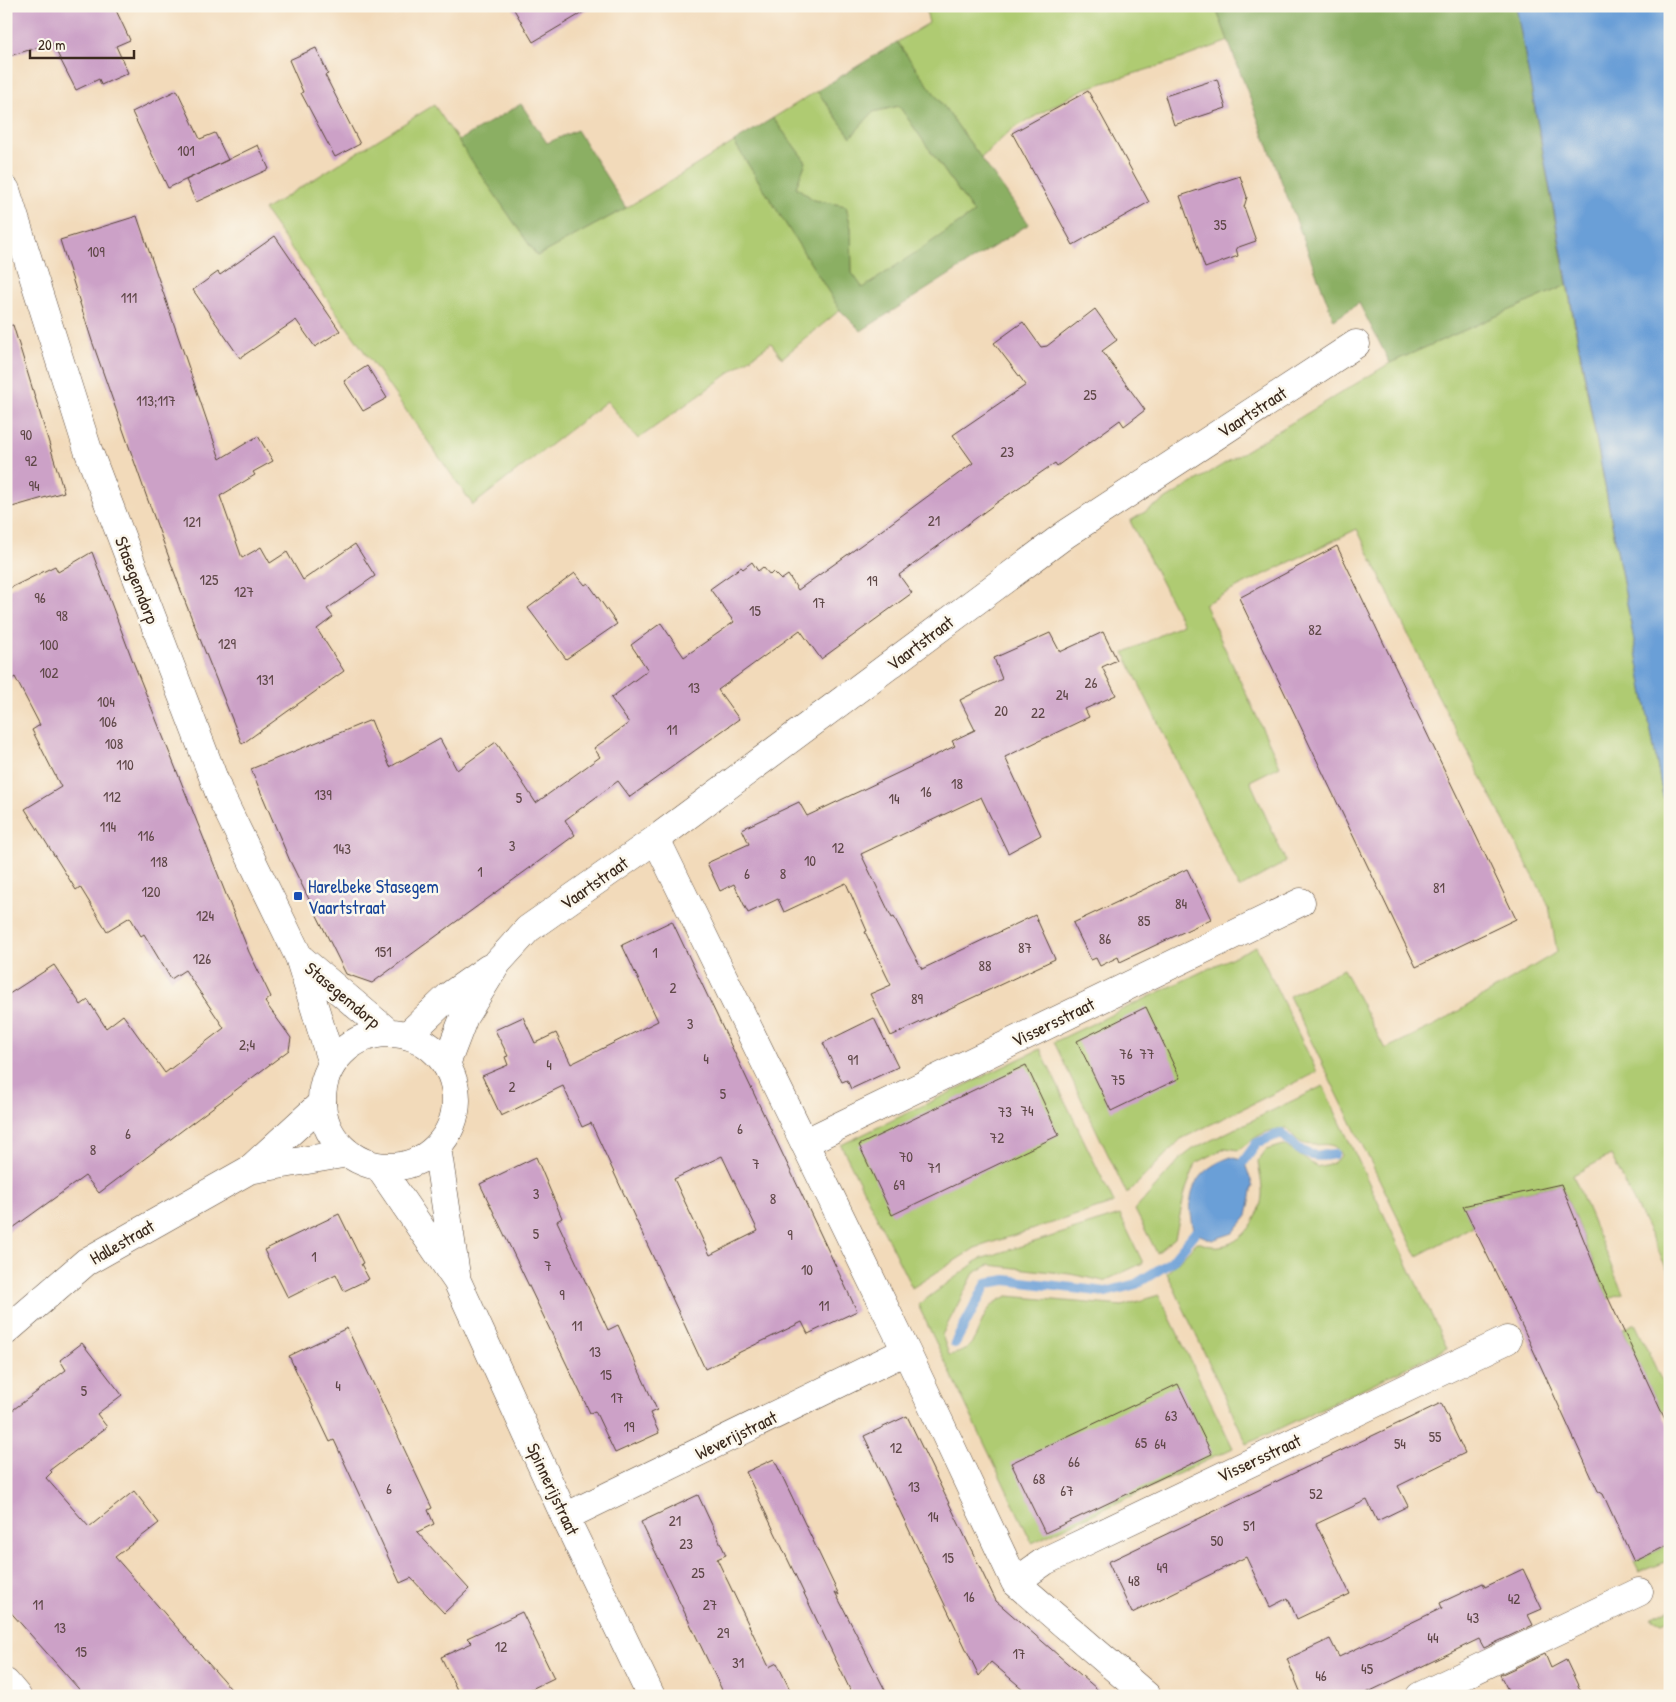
<svg xmlns="http://www.w3.org/2000/svg" width="1676" height="1702" viewBox="0 0 1676 1702" font-family="'Patrick Hand',sans-serif">
	<style>
		.green { fill: #afcb72; stroke: #757a48 }
		.forest { fill: #8baf64; stroke: #636c41 }
		.water { fill: #6b9fd7; stroke: #53647a }
		.lines { fill: none; stroke-linecap: round; stroke-linejoin: round }
		.stream { stroke: #6b9fd7; stroke-width: 10 }
		.building { fill: #cca1c7; fill-rule: evenodd }
		.minor-casing { stroke: #564435; stroke-width: 29 }
		.tertiary-casing { stroke: #564435; stroke-width: 29 }
		.minor { stroke: #fff; stroke-width: 28 }
		.tertiary { stroke: #fff; stroke-width: 28 }
		.transit-dot { fill: #1a4fb4; stroke: #fbf7ec; stroke-width: 2 }
		.labels { text-anchor: middle; dominant-baseline: central; stroke-width: 5; stroke-linejoin: round; paint-order: stroke }
		.number-label { font-size: 15px; fill: #5f4848 }
		.street-label { font-size: 18px; fill: #3b2a1e; stroke: #fbf7ec }
		.transit-label { font-size: 18px; fill: #164399; stroke: #fbf7ec; text-anchor: start }
	</style>
	<rect width="100%" height="100%" fill="#fbf7ec"/>
	<filter id="ink" filterUnits="userSpaceOnUse"><feTurbulence type="fractalNoise" baseFrequency=".02" numOctaves="2"/><feDisplacementMap in="SourceGraphic" scale="10" xChannelSelector="R" yChannelSelector="G"/><feConvolveMatrix kernelMatrix="1 2 1 2 8 2 1 2 1" color-interpolation-filters="sRGB"/></filter>
	<filter id="wash" filterUnits="userSpaceOnUse"><feTurbulence type="fractalNoise" baseFrequency=".0096" numOctaves="4" result="noise"/><feDisplacementMap in="SourceGraphic" scale="20" xChannelSelector="R" yChannelSelector="G"/><feGaussianBlur stdDeviation="1.12" result="paint"/><feColorMatrix in="noise" values="0 0 0 0 0 0 0 0 0 0 0 0 0 0 0 0 0 1.4 0 .05"/><feComposite in="paint" operator="in"/></filter>
	<g filter="url(#wash)">
		<rect width="100%" height="100%" fill="#f2daba"/>
		<!-- green -->
		<path class="green" d="M925 6H1215L1229 41 1172 62 1084 89 1011 130 981 158 897 42 929 23Z
			M817 91 851 137 873 112 899 106 974 213 863 289 852 273 851 228 846 206 814 200 796 187 806 162 773 118Z
			M434 105 537 256 626 208 734 142 840 310 782 358 771 343 638 439 607 401 473 505 264 210Z
			M1567 285 1670 834V1275L1611 1155 1573 1175 1623 1294 1608 1299 1561 1184 1464 1206 1473 1226 1417 1256 1289 996 1343 969 1385 1049 1435 1025 1557 952 1549 906 1436 692 1357 529 1204 604 1280 766 1250 781 1286 862 1239 888 1124 653 1183 624 1130 521 1390 363Z
			M1256 946 1317 1072 1181 1139 1127 1194 1054 1042Z
			M1040 1049 1114 1203 975 1248 912 1288 841 1145Z
			M1323 1086 1447 1348 1247 1444 1167 1273 1197 1242C1202 1243 1207 1246 1212 1246 1240 1249 1260 1220 1262 1196 1263 1185 1259 1172 1258 1161L1266 1150 1284 1145 1317 1167 1333 1163 1341 1156C1335 1136 1315 1150 1300 1142 1295 1139 1291 1132 1287 1128 1266 1129 1255 1137 1239 1150L1226 1148 1196 1163 1185 1192 1175 1238 1157 1253 1135 1210 1180 1159 1193 1149Z
			M1120 1215 1143 1263 1104 1281 1070 1274 989 1265 974 1273 942 1335 949 1355C979 1351 975 1328 989 1309 993 1303 1001 1299 1008 1296L1122 1306 1159 1295 1233 1448 1032 1543 918 1305 980 1259Z
			M1635 1323 1670 1399V1407L1661 1412 1623 1329Z
			M1670 1544V1560L1639 1572 1634 1562Z
			M1670 1609V1619L1661 1623 1651 1618Z"/>
		<!-- forest -->
		<path class="forest" d="M1215 6H1516L1567 285 1390 363 1359 303 1334 320Z
			M897 42 1029 224 861 331 840 310 734 142 773 118 806 162 796 187 814 200 846 206 851 228 852 273 863 288 974 213 899 106 873 112 851 137 817 91Z
			M521 104 547 143 577 130 626 208 537 256 458 141Z"/>
		<!-- water -->
		<path class="water" d="M1516 6H1670V834Z
			M1231 1157 1244 1161 1253 1186 1247 1216 1233 1233 1212 1240 1195 1233C1184 1195 1192 1171 1231 1157Z"/>
		<g class="lines">
			<!-- stream -->
			<path class="stream" d="M1244 1161 1257 1143 1281 1133C1300 1151 1307 1160 1334 1154
				M955 1343 987 1283 1006 1280 1106 1292 1136 1284 1171 1262 1195 1233"/>
		</g>
		<g id="blocks">
			<!-- building -->
			<path class="building" d="M6 6H114L130 40 116 46 128 73 101 85 99 79 76 90 52 43 6 57Z
				M512 6H594L533 42Z
				M316 48 328 74 325 75 360 144 335 157 301 93 303 92 289 60Z
				M1217 79 1226 108 1174 125 1165 96Z
				M177 90 200 139 215 133 228 160 168 188 132 112Z
				M1088 91 1149 202 1073 245 1012 133Z
				M258 145 269 169 196 202 186 180Z
				M1240 176 1247 197 1244 207 1256 241 1236 248 1238 256 1205 268 1180 196Z
				M137 216 220 459 258 436 273 461 253 472 255 475 220 496 242 558 261 547 270 563 287 552 303 580 355 544 375 576 327 609 333 617 317 629 344 671 242 744 186 604 146 495 92 341 60 240Z
				M275 236 340 331 315 347 296 320 240 358 193 290 218 272 220 275Z
				M1095 309 1117 340 1102 351 1145 410 1124 426 1120 420 1057 466 1055 463 999 501 899 575 912 593 821 659 800 630 718 690 739 719 630 797 618 781 565 820 575 835 372 983 346 974 290 861 251 769 371 720 390 767 440 739 457 770 496 742 536 803 600 757 594 748 629 723 611 698 648 670 631 645 661 623 684 657 734 622 710 589 741 567 743 569 752 562 758 571 763 567 770 575 773 572 781 580 788 575 798 590 882 530 973 463 953 435 1026 385 994 343 1023 322 1041 347 1047 346Z
				M13 325 64 492 12 507 6 487V326Z
				M367 366 387 398 363 411 344 381Z
				M1337 546 1516 919 1416 967 1239 598Z
				M92 552 132 659 249 952 271 997 265 1002 291 1038 289 1050 99 1193 85 1176 6 1233V996L54 965 81 1005 88 1000 106 1028 123 1015 165 1073 224 1028 185 970 171 979 144 934 141 936 130 917 107 931 80 887 76 890 25 809 61 787 32 730 40 725 15 677 6 682V590L55 566 58 572Z
				M575 573 585 585 588 583 617 624 566 659 528 608Z
				M1103 632 1117 660 1102 667 1116 695 1085 709 1089 717 1005 757 1041 835 1008 853 981 797 861 854 892 918 894 917 922 969 1035 915 1055 959 891 1036 870 994 891 985 865 932 867 931 846 883 784 912 778 899 748 913 734 884 720 891 707 863 749 844 742 829 799 802 807 816 955 746 952 741 975 730 960 700 1002 679 994 658 1050 633 1060 652Z
				M1187 869 1211 919 1120 962 1118 957 1100 966 1096 958 1091 960 1073 923Z
				M672 921 857 1311 808 1334 802 1322 705 1369 591 1123 582 1127 563 1086 501 1116 482 1076 508 1065 505 1057 508 1056 495 1030 523 1017 535 1043 556 1033 571 1064 658 1021 622 945ZM722 1156 758 1231 710 1255 674 1179Z
				M1146 1007 1180 1078 1111 1111 1077 1041Z
				M874 1018 898 1067 851 1089 847 1080 842 1082 823 1043Z
				M1026 1065 1059 1135 892 1215 859 1145Z
				M536 1157 562 1218 557 1221 608 1330 618 1325 657 1410 650 1413 659 1433 615 1453 595 1411 590 1413 480 1184Z
				M1561 1184 1603 1287 1670 1430V1544L1634 1562 1603 1494 1598 1491 1524 1330 1463 1206Z
				M339 1214 363 1263 361 1264 369 1279 344 1291 336 1274 288 1298 264 1250Z
				M347 1328 432 1508 428 1510 434 1524 417 1532 469 1589 444 1613 411 1578 400 1583 334 1440 330 1442 289 1356Z
				M82 1343 122 1395 97 1414 107 1427 50 1470 52 1472 46 1478 89 1527 134 1491 159 1523 115 1557 237 1696H85L6 1607V1415L66 1370 60 1360Z
				M1178 1384 1212 1454 1045 1533 1011 1463Z
				M1441 1403 1465 1453 1398 1486 1408 1506 1377 1521 1367 1500 1316 1524 1350 1594 1297 1619 1288 1598 1270 1607 1246 1557 1132 1613 1108 1562Z
				M907 1416 996 1601 1105 1696H1031L991 1662 979 1676 864 1436Z
				M774 1459 839 1595 835 1592 888 1696H853L822 1631 746 1472Z
				M698 1495 726 1555 717 1559 769 1667 777 1663 793 1696H711L722 1690 641 1522Z
				M1523 1569 1542 1609 1528 1615 1533 1625 1484 1648 1479 1639 1360 1696H1302L1287 1659 1330 1639 1339 1657 1442 1608 1440 1603 1483 1583 1485 1587Z
				M522 1612 554 1678 517 1696H460L441 1657 472 1643 467 1638Z
				M1545 1654 1551 1668 1566 1660 1583 1696H1497L1508 1690 1500 1675Z"/>
		</g>
	</g>
	<g filter="url(#ink)">
		<use href="#blocks" fill-opacity="0" stroke="#564435" stroke-width="1"/>
		<g class="lines">
			<defs>
				<path id="minor" d="M656 839 906 1351 1015 1582 1147 1696
					M408 1035 449 996 489 968
					M446 1064 464 1017 498 962 528 929 656 839 1066 534 1356 344
					M804 1143 1301 902
					M249 1170 348 1153
					M6 1331 86 1262 249 1170 322 1103
					M565 1517 906 1351
					M1015 1582 1045 1561 1507 1340
					M6 1683 17 1696
					M1420 1696 1639 1592"/>
				<path id="tertiary" d="M6 190 88 450 220 795 299 957 332 1064
					M299 957 388 1032
					M322 1100a67 67 0 1 1 134 0a67 67 0 1 1-134 0Z
					M437 1147 456 1275
					M379 1167 457 1281 565 1517 651 1696"/>
			</defs>
			<!-- minor casing -->
			<use href="#minor" class="minor-casing"/>
			<!-- tertiary casing -->
			<use href="#tertiary" class="tertiary-casing"/>
			<!-- minor -->
			<use href="#minor" class="minor"/>
			<!-- tertiary -->
			<use href="#tertiary" class="tertiary"/>
		</g>
	</g>
	<!-- markers -->
	<rect class="transit-dot" x="293" y="891" width="10" height="10" rx="2.5"/>
	<g class="labels">
		<!-- number labels -->
		<g class="number-label">
			<text x="186" y="150">101</text>
			<text x="1220" y="224">35</text>
			<text x="96" y="251">109</text>
			<text x="129" y="297">111</text>
			<text x="1090" y="394">25</text>
			<text x="156" y="400">113;117</text>
			<text x="26" y="434">90</text>
			<text x="1007" y="451">23</text>
			<text x="31" y="460">92</text>
			<text x="34" y="485">94</text>
			<text x="934" y="520">21</text>
			<text x="192" y="521">121</text>
			<text x="209" y="579">125</text>
			<text x="872" y="580">19</text>
			<text x="244" y="591">127</text>
			<text x="40" y="597">96</text>
			<text x="819" y="602">17</text>
			<text x="755" y="610">15</text>
			<text x="62" y="615">98</text>
			<text x="1315" y="629">82</text>
			<text x="227" y="643">129</text>
			<text x="49" y="644">100</text>
			<text x="49" y="672">102</text>
			<text x="265" y="679">131</text>
			<text x="1091" y="682">26</text>
			<text x="694" y="687">13</text>
			<text x="1062" y="694">24</text>
			<text x="106" y="701">104</text>
			<text x="1001" y="710">20</text>
			<text x="1038" y="712">22</text>
			<text x="108" y="721">106</text>
			<text x="672" y="729">11</text>
			<text x="114" y="743">108</text>
			<text x="125" y="764">110</text>
			<text x="957" y="783">18</text>
			<text x="926" y="791">16</text>
			<text x="323" y="794">139</text>
			<text x="112" y="796">112</text>
			<text x="519" y="797">5</text>
			<text x="894" y="798">14</text>
			<text x="108" y="826">114</text>
			<text x="146" y="835">116</text>
			<text x="512" y="845">3</text>
			<text x="838" y="847">12</text>
			<text x="342" y="848">143</text>
			<text x="810" y="860">10</text>
			<text x="159" y="861">118</text>
			<text x="480" y="871">1</text>
			<text x="747" y="873">6</text>
			<text x="783" y="873">8</text>
			<text x="1439" y="887">81</text>
			<text x="151" y="891">120</text>
			<text x="1181" y="903">84</text>
			<text x="205" y="915">124</text>
			<text x="1144" y="920">85</text>
			<text x="1105" y="938">86</text>
			<text x="1025" y="947">87</text>
			<text x="383" y="951">151</text>
			<text x="655" y="952">1</text>
			<text x="202" y="958">126</text>
			<text x="985" y="965">88</text>
			<text x="673" y="987">2</text>
			<text x="917" y="998">89</text>
			<text x="690" y="1023">3</text>
			<text x="247" y="1044">2;4</text>
			<text x="1126" y="1053">76</text>
			<text x="1147" y="1053">77</text>
			<text x="706" y="1058">4</text>
			<text x="853" y="1059">91</text>
			<text x="549" y="1064">4</text>
			<text x="1118" y="1079">75</text>
			<text x="512" y="1086">2</text>
			<text x="723" y="1093">5</text>
			<text x="1027" y="1110">74</text>
			<text x="1005" y="1111">73</text>
			<text x="740" y="1128">6</text>
			<text x="128" y="1133">6</text>
			<text x="997" y="1137">72</text>
			<text x="93" y="1149">8</text>
			<text x="906" y="1156">70</text>
			<text x="756" y="1163">7</text>
			<text x="934" y="1167">71</text>
			<text x="899" y="1184">69</text>
			<text x="536" y="1193">3</text>
			<text x="773" y="1198">8</text>
			<text x="536" y="1233">5</text>
			<text x="790" y="1234">9</text>
			<text x="314" y="1256">1</text>
			<text x="548" y="1265">7</text>
			<text x="807" y="1269">10</text>
			<text x="562" y="1294">9</text>
			<text x="824" y="1305">11</text>
			<text x="577" y="1325">11</text>
			<text x="595" y="1351">13</text>
			<text x="606" y="1374">15</text>
			<text x="338" y="1385">4</text>
			<text x="84" y="1390">5</text>
			<text x="617" y="1397">17</text>
			<text x="1171" y="1415">63</text>
			<text x="629" y="1426">19</text>
			<text x="1435" y="1436">55</text>
			<text x="1141" y="1442">65</text>
			<text x="1160" y="1443">64</text>
			<text x="1400" y="1443">54</text>
			<text x="896" y="1447">12</text>
			<text x="1074" y="1461">66</text>
			<text x="1039" y="1478">68</text>
			<text x="914" y="1486">13</text>
			<text x="389" y="1488">6</text>
			<text x="1067" y="1490">67</text>
			<text x="1316" y="1493">52</text>
			<text x="933" y="1516">14</text>
			<text x="675" y="1520">21</text>
			<text x="1249" y="1525">51</text>
			<text x="1217" y="1540">50</text>
			<text x="686" y="1543">23</text>
			<text x="948" y="1557">15</text>
			<text x="1162" y="1567">49</text>
			<text x="698" y="1572">25</text>
			<text x="1134" y="1580">48</text>
			<text x="969" y="1596">16</text>
			<text x="1514" y="1598">42</text>
			<text x="38" y="1604">11</text>
			<text x="710" y="1604">27</text>
			<text x="1473" y="1617">43</text>
			<text x="60" y="1627">13</text>
			<text x="723" y="1632">29</text>
			<text x="1433" y="1637">44</text>
			<text x="501" y="1646">12</text>
			<text x="81" y="1651">15</text>
			<text x="1019" y="1653">17</text>
			<text x="738" y="1662">31</text>
			<text x="1367" y="1668">45</text>
			<text x="1321" y="1675">46</text>
		</g>
		<!-- street labels -->
		<g class="street-label">
			<text transform="translate(1252 412) rotate(-33)">Vaartstraat</text>
			<text transform="translate(137 580) rotate(69)">Stasegemdorp</text>
			<text transform="translate(920 643) rotate(-37)">Vaartstraat</text>
			<text transform="translate(594 883) rotate(-35)">Vaartstraat</text>
			<text transform="translate(343 995) rotate(40)">Stasegemdorp</text>
			<text transform="translate(1053 1022) rotate(-26)">Vissersstraat</text>
			<text transform="translate(122 1242) rotate(-30)">Hallestraat</text>
			<text transform="translate(736 1435) rotate(-26)">Weverijstraat</text>
			<text transform="translate(1259 1458) rotate(-25)">Vissersstraat</text>
			<text transform="translate(553 1489) rotate(65)">Spinnerijstraat</text>
		</g>
		<!-- transit labels -->
		<g class="transit-label">
			<text x="308" y="886">Harelbeke Stasegem<tspan x="308" dy="21">Vaartstraat</tspan></text>
		</g>
	</g>
	<!-- margin -->
	<rect width="1676" height="1702" fill="none" stroke="#fbf7ec" stroke-width="25"/>
	<!-- scale -->
	<path d="M30 50v8h104v-8" fill="none" stroke="#3b2a1e" stroke-width="2.5"/>
	<text x="38" y="50" font-size="15" fill="#3b2a1e" stroke="#fbf7ec" stroke-width="4" paint-order="stroke">20 m</text>
</svg>
